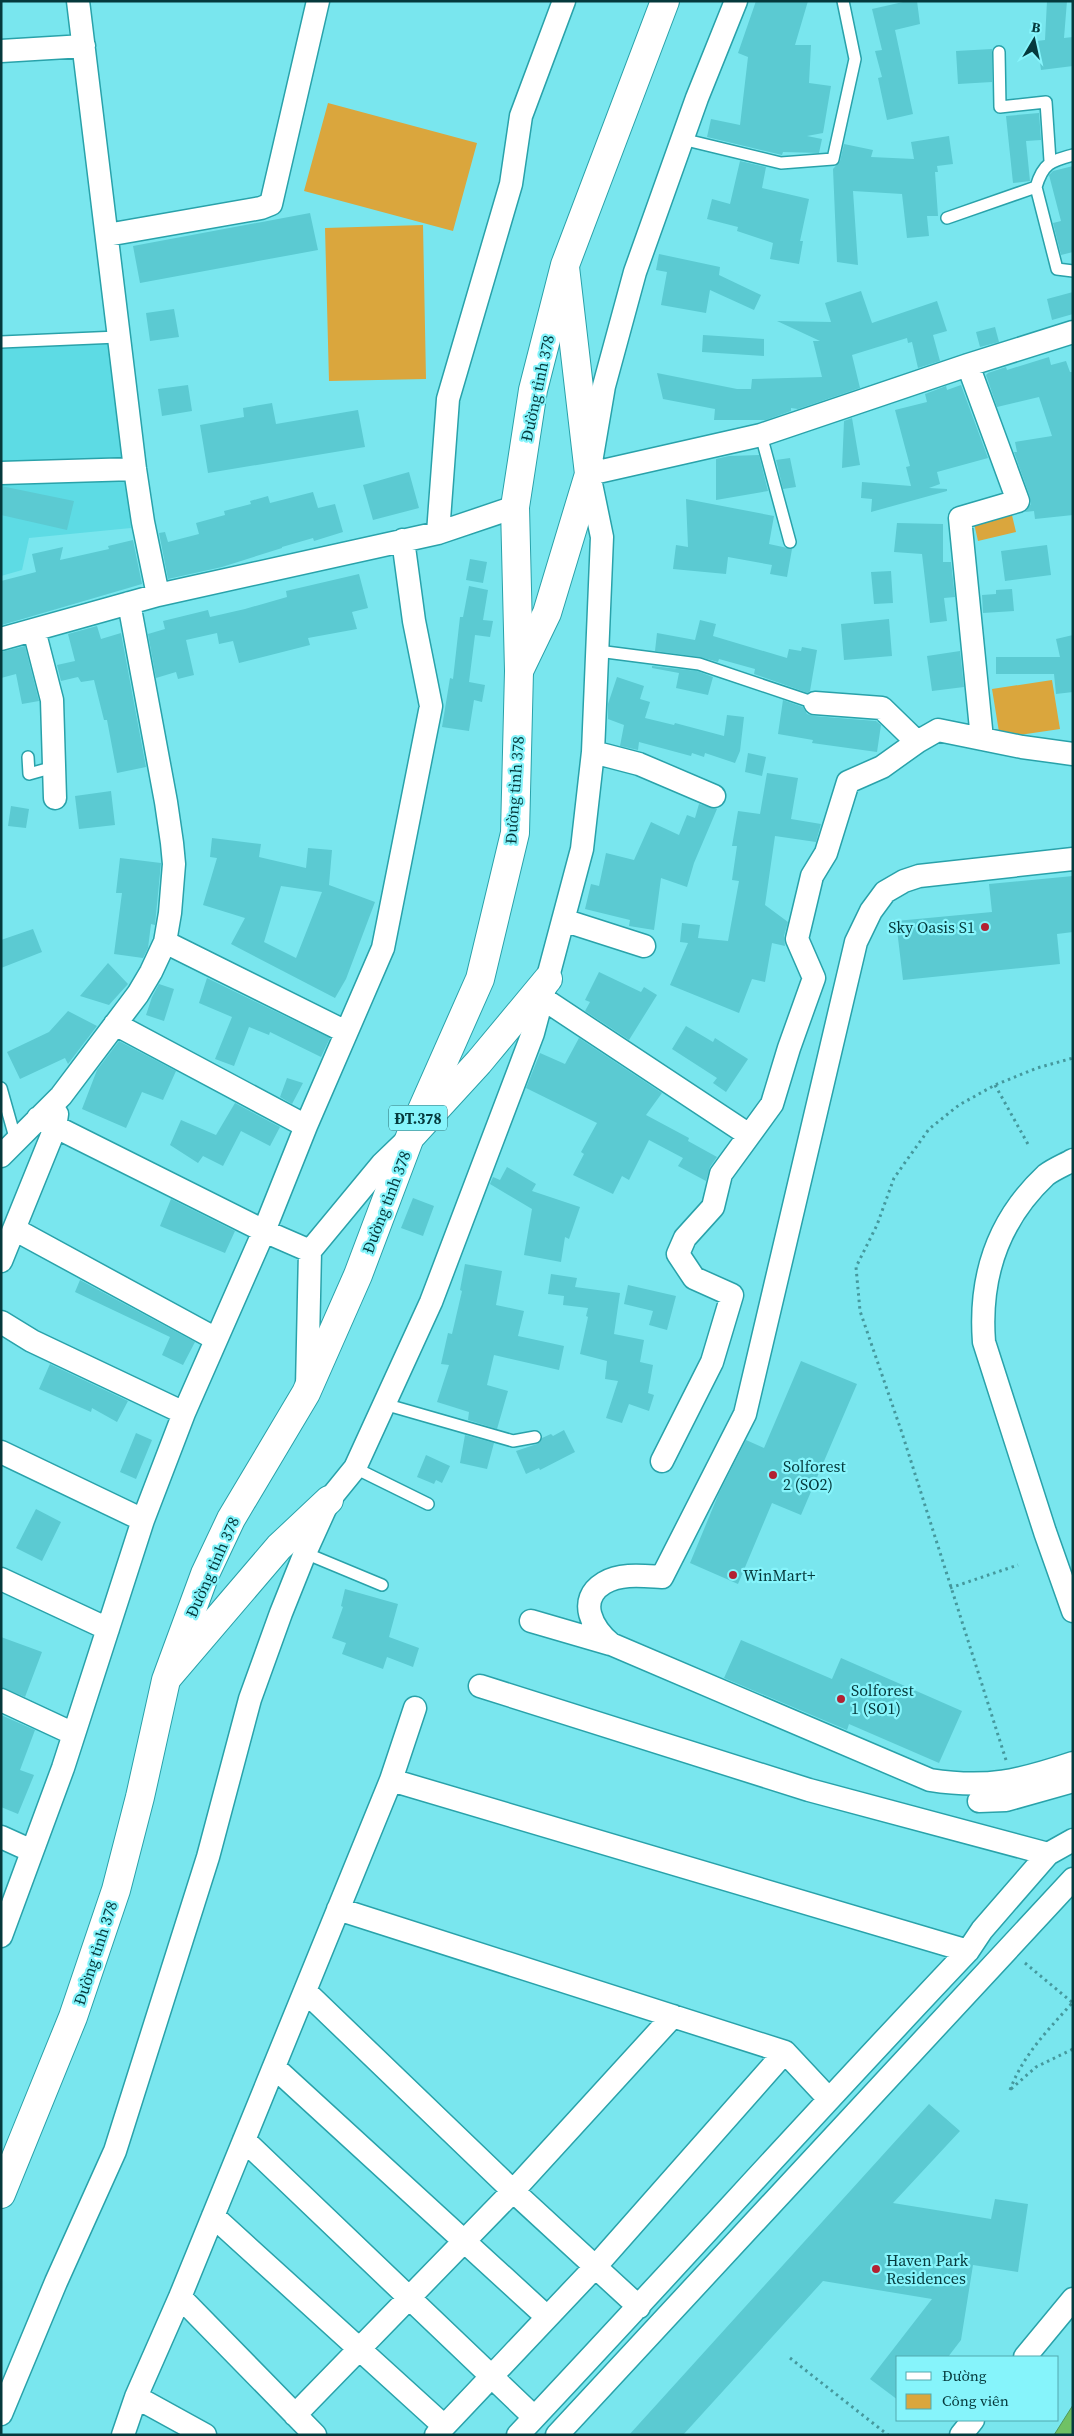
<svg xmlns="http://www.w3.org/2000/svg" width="1074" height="2436" viewBox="0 0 1074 2436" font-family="'Source Serif 4',serif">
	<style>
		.built { fill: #5ddbe4 }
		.green { fill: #daa63d }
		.water { fill: #70c165; stroke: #509859 }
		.building { fill: #5bcad2; fill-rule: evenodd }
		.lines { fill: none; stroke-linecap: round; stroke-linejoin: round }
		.service-casing { stroke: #29a2aa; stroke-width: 14 }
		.minor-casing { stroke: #29a2aa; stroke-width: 25 }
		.secondary-casing { stroke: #29a2aa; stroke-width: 30 }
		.primary-casing { stroke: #29a2aa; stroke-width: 30 }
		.path { stroke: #45989d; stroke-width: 3; stroke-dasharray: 2.5 4; stroke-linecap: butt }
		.service { stroke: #fff; stroke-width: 11 }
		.minor { stroke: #fff; stroke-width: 22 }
		.secondary { stroke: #fff; stroke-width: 28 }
		.primary { stroke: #fff; stroke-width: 28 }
		.poi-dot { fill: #b32132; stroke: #86f4fb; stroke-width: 2 }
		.labels { text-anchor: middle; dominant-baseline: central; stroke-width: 4.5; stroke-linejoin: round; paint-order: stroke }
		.shield { fill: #86f4fb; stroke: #2c7175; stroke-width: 1 }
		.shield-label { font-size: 15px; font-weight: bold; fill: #05393c }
		.street-label { font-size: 16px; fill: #05393c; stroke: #86f4fb }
		.poi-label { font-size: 16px; fill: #05393c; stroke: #86f4fb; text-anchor: start }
	</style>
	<rect width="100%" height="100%" fill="#79e6ee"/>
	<!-- built -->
	<path class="built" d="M113 344 131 528 29 538 22 570 1 576V348Z"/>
	<!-- green -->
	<path class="green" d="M328 103 477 143 453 231 304 191Z
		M423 225 426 379 329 381 325 228Z
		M1011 511 1016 532 978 541 973 519Z
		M1052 680 1060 729 1000 738 992 689Z"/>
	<!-- water -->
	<path class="water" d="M1073 2405V2435H1054Z"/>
	<!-- building -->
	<path class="building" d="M756 1H808L795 45H811L809 83 831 86 823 133 807 136 822 139 819 153 783 152 782 155 707 137 711 119 740 125 748 57 738 53Z
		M917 1 920 24 895 30 913 114 887 120 878 78 882 77 875 51 882 50 872 9 903 2Z
		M1047 1H1067L1064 38 1073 37V66L1041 70 1037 41 1045 40Z
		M992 49V82L958 84 956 51Z
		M1039 113 1041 140 1026 141 1030 181 1013 183 1006 116Z
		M949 136 953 164 937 166 938 172H935L938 216H927L929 236 907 238 902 194 853 191 858 265 837 262 833 169 840 161 844 144 873 150 871 157 914 159 911 142Z
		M740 161 766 167 762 188 809 199 800 241H803L799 264 770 259 773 243 737 231 738 227 707 219 712 199 730 204Z
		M1073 166V252L1061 255 1053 223 1061 221 1049 175 1053 171Z
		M310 213 318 250 140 283 133 246Z
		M659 254 720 267 719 275 761 295 754 310 710 290 706 313 661 305 667 272 656 270Z
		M861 291 872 323 937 301 947 331 933 335 940 361 918 368 912 342 908 343 907 338 852 355 860 388 798 409 791 408V411L766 420H714L715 409 663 399 657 373 737 389H751L752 379 822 377 813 341H820L777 321 831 322 825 303Z
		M1073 292V314L1052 320 1047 299Z
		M174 309 179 337 150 341 146 313Z
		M995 327 999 342 980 347 976 332Z
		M703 335 764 339V356L702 352Z
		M1049 357 1051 365 1066 361 1070 372H1073V515L1035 519 1034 511 1025 512 1031 504 1030 497 1014 452H1017L1015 442 1052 436 1039 397 997 407 986 375 988 373 1006 367 1007 370Z
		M188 385 192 411 162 416 158 389Z
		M961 385 988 458 937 472 940 484 929 488 947 489V491L871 512 872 499 861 498 862 482 911 486 906 467 910 466 895 410 927 402 925 394 946 386 947 390Z
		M272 403 276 424 358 410 365 447 208 473 200 425 244 417 243 408Z
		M852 418 860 465 842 468 844 421Z
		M759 455 768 491 716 500V459L729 456Z
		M790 458 796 487 783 489 776 460Z
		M409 472 419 508 373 520 363 485Z
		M1 486 74 501 67 530 1 515Z
		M313 492 318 508 335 504 343 532 314 541 313 538 282 547V548L222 567 168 579 159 533 165 532 168 542 199 534 196 523 225 515 224 511 251 504 250 501 268 496 270 503Z
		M686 499 774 516 769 544 792 549 787 577 770 574 772 565 728 557 726 574 673 569 676 545 688 547Z
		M897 523 943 524V562H951L955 597 944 598 947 621 930 623 922 554 894 552Z
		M133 540 142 584 2 625 1 581 36 572 32 554 63 547 60 560 109 549 108 546Z
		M1047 545 1051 575 1005 581 1001 551Z
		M470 559 487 562 483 583 466 580Z
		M891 571 893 603 874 604 871 572Z
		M359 574 368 608 352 612 357 629 308 638 310 645 239 663 233 641 219 644 217 633 186 640 194 675 178 679 176 672 156 678 148 634 165 629 163 621 208 610 210 617 245 609 287 597 286 591Z
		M469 586 488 590 483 620 493 621 490 637 475 635 469 682 485 685 482 702 474 700 469 731 442 727 450 678 453 679 460 617H463Z
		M1012 589 1014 611 983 613 982 595 996 594V590Z
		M889 619 892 656 844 660 841 624Z
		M700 620 716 624 713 636 787 658 789 649 801 651 802 647 817 650 810 691 808 693 754 674 755 669 719 659 718 662 700 657 655 651 657 633 695 640Z
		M97 626 101 639 121 633 146 767 117 773 107 720H104L94 680 81 682 78 677 61 681 57 665 75 661 68 634Z
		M1073 635V692L1056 694 1054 674H996V657H1060L1056 639Z
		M25 646 39 701 22 704 16 674 1 678V652Z
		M960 651 964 687 932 691 927 656Z
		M652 666 697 671 713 677 708 695 676 688 679 673 652 668Z
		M617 677 644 686 640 699 650 702 645 718 674 725 675 723 724 736 727 715 744 717 740 751 735 763 705 753 704 757 692 753 691 756 639 742 638 750 620 746 624 725 608 719V704Z
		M783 700 803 707 807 714 814 716 876 721 881 725 877 752 812 743 813 740 778 734Z
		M748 753 766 757 762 776 745 772Z
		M767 773 798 778 791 819 821 824 816 842 775 836 765 905 788 922 784 936 785 946 772 943 765 982 752 979 739 1013 670 985 688 943 680 942 682 923 700 925 698 938 728 941 739 881 732 880 737 846H732L738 811 760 814Z
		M111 791 115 825 79 829 75 796Z
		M699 804 717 809 694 863 687 887 661 878 654 930 629 926 630 920 585 909 591 884 599 886 606 853 634 860 651 822 679 835 687 815 695 818Z
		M11 806 29 809 26 828 8 826Z
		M212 838 261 844 259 857 306 868 308 848 332 850 329 885 375 902 346 979 335 998 231 944 245 918 203 905 217 858 210 857ZM281 886 322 892 296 958 264 942Z
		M120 858 161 863 155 925 151 924 148 948 143 958 114 954 122 893H116Z
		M1073 876V932L1057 934 1060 964 903 980 896 921 992 912 989 884Z
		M33 929 42 952 1 968V940Z
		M108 963 128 984 109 1005 80 996Z
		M599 972 641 992 644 987 657 995 629 1040 585 1011 590 1002 585 1000Z
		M207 978 330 1038 321 1057 270 1032 269 1035 249 1027 234 1066 215 1059 232 1017 199 1003Z
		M159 984 174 989 164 1021 146 1015 152 997Z
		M68 1011 97 1026 68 1064 65 1058 20 1079 7 1052 49 1032Z
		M686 1026 713 1042 715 1038 748 1059 726 1092 713 1083 717 1078 672 1049Z
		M579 1038 662 1093 646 1115 689 1138 688 1141 717 1157 710 1167 706 1181 678 1166 683 1158 649 1140 629 1180 622 1176 613 1194 573 1175 584 1154 581 1152 597 1123 526 1088 540 1053 565 1064Z
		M119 1041 176 1071 163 1100 142 1092 126 1128 82 1109 97 1070Z
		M287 1078 303 1083 292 1104 280 1097Z
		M235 1103 280 1127 270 1146 241 1131 223 1166 203 1156 198 1163 170 1145 181 1120 216 1135Z
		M507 1167 536 1184 532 1191 580 1207 569 1239 565 1237 561 1262 524 1255 532 1209 490 1184 493 1177 500 1180Z
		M413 1198 434 1206 423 1236 401 1228Z
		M171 1199 235 1231 225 1253 160 1226Z
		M465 1264 502 1271 496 1305 524 1311 518 1336 564 1346 559 1370 494 1355 487 1385 508 1391 497 1429 468 1420 469 1412 437 1402 449 1365 441 1364 448 1333 452 1334 462 1291 460 1290Z
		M551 1274 577 1278 575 1287 620 1293 614 1334 644 1340 640 1362 653 1365 648 1393 654 1395 649 1411 629 1404 622 1423 606 1418 618 1381 605 1379 607 1361 580 1354 588 1317 586 1316 588 1308 563 1305 564 1296 548 1294Z
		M80 1280 195 1342 183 1365 162 1355 170 1337 75 1292Z
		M628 1285 676 1296 667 1330 649 1325 653 1311 624 1304Z
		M801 1361 857 1384 801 1515 772 1503 738 1584 690 1563 719 1493 746 1440 764 1448Z
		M50 1364 128 1401 117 1422 92 1408 91 1412 39 1389Z
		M564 1430 575 1452 540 1470 539 1468 526 1474 516 1451 537 1444 542 1438 551 1434 553 1436Z
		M136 1433 152 1440 136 1479 120 1472Z
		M465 1435 494 1443 487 1469 460 1463Z
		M426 1455 450 1466 442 1483 436 1480 434 1484 417 1477Z
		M36 1509 61 1522 42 1561 16 1548Z
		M345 1589 398 1604 389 1637 419 1648 413 1667 387 1657 383 1669 342 1654 346 1643 332 1638 343 1607 341 1606Z
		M1 1637 42 1652 25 1697 1 1687Z
		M741 1640 832 1679 841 1658 962 1711 939 1763 849 1724 847 1730 724 1678Z
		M1 1715 35 1730 20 1770 34 1775 18 1814 1 1807Z
		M929 2104 960 2131 893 2203 991 2219 995 2199 1028 2204 1018 2272 973 2265 961 2340 948 2357H898V2400L870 2379 932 2299 823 2281 683 2435H629Z"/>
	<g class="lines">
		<defs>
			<path id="service" d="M999 52 1000 107 1046 102 1050 161
				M682 139 781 163 833 159 855 59 843 1
				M1036 187C1043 163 1051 161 1073 155
				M947 218 1036 187 1057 269 1073 271
				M1 342 118 337
				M761 435 790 542
				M598 651 699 664 815 703
				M28 757 29 774 54 767
				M1 1088 16 1141
				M384 1404 513 1441 535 1437
				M355 1468 428 1504
				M305 1553 382 1585"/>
			<path id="minor" d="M78 1 135 469 143 522 158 595
				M1 51 84 46
				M107 235 261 208 271 204 318 1
				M968 365 1018 501 960 518 982 739
				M1 473 135 469
				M589 474 761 435 968 365 1073 332
				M438 533 448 399 511 184 521 116 564 1
				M34 630 52 700 55 798
				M1 639 158 595 438 533 515 507
				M815 703 882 708 917 742 938 730 1022 747 1073 754
				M593 752 639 764 714 796
				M1073 859 919 876 904 881 885 892 871 911 856 942 745 1414 662 1577C643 1576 621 1573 604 1583 576 1600 593 1629 611 1644L930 1780C987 1789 1019 1781 1073 1763
				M563 920 644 946
				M165 942 346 1032
				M542 998 749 1135
				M115 1024 306 1126
				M38 1118 264 1231 310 1251
				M1 1156 61 1096 138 994 151 972 165 942 170 913 174 864 172 843 166 802 129 603
				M1073 1160C1064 1165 1054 1169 1046 1175 998 1220 979 1277 984 1342L1045 1532 1073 1611
				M14 1229 216 1339
				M1 1261 55 1128 57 1114
				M1 1322 32 1341 184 1413
				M307 1387 310 1251 382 1164 408 1139
				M1 1452 143 1520
				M662 1461 712 1362 732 1295 694 1278 678 1254 685 1238 713 1207 721 1174 772 1104 789 1048 814 978 797 939 812 876 826 853 848 782 882 767 917 742
				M1 1579 108 1629
				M531 1621 610 1644
				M480 1686 809 1790 1048 1854
				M1 1700 74 1734
				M391 1780 415 1708
				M979 1801 1006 1800 1073 1781
				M1 1837 32 1851
				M338 1909 785 2052 828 2098
				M1 1936 63 1768 143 1520 184 1413 264 1231 306 1126 383 948 431 706 414 621 403 540
				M305 1991 513 2191 639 2307
				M274 2067 547 2317
				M244 2140 534 2417
				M213 2216 444 2426
				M180 2297 315 2435
				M1025 2357 1073 2299
				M136 2397 205 2435
				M1 2414 56 2282 115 2151 208 1857 250 1699 281 1613 305 1553 329 1500 355 1468 431 1302 533 1033 582 849 593 752 602 537 589 474 604 386 635 272 697 98 736 1
				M295 2415 513 2191 673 2016
				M123 2435 136 2397 180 2297 391 1780 968 1951
				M436 2435 596 2266 785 2052
				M518 2435C669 2275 816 2111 968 1951L982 1930 1048 1854 1073 1840
				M557 2435 1073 1879
				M961 2435 973 2420"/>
			<path id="secondary" d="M519 671 547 613 589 474 565 267
				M413 1134 479 1062 548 979
				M168 1677 279 1547 329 1500"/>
			<path id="primary" d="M1 2194 73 2017 116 1890 140 1797 166 1680 205 1574 231 1519 306 1393 358 1275 410 1137 480 979 515 833 519 671 515 507 533 390 565 265 665 1"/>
		</defs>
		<!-- service casing -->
		<use href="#service" class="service-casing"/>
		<!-- minor casing -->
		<use href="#minor" class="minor-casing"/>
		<!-- secondary casing -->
		<use href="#secondary" class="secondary-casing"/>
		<!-- primary casing -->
		<use href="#primary" class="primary-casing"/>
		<!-- path -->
		<path class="path" d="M995 1085 1029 1146
			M950 1588 1018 1565
			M1006 1760 902 1433 860 1311 856 1267 877 1225 894 1178 929 1129 959 1105 995 1085 1037 1068 1073 1058
			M1025 1963 1073 2003
			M1011 2089 1036 2067 1073 2049
			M1010 2090C1023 2055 1048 2030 1073 2002
			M790 2358 888 2435"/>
		<!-- service -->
		<use href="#service" class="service"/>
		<!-- minor -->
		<use href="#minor" class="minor"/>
		<!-- secondary -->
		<use href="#secondary" class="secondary"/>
		<!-- primary -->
		<use href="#primary" class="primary"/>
	</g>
	<!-- markers -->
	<g class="poi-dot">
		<circle cx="985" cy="927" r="5"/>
		<circle cx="773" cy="1475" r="5"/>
		<circle cx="733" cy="1575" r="5"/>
		<circle cx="841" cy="1699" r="5"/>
		<circle cx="876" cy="2269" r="5"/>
	</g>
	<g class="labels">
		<!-- shield labels -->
		<rect class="shield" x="389" y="1105.5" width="58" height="25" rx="4"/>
		<g class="shield-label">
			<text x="418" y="1118">ĐT.378</text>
		</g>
		<!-- street labels -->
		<g class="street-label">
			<text transform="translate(537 388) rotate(-78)">Đường tỉnh 378</text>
			<text transform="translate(514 790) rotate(-86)">Đường tỉnh 378</text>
			<text transform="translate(386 1202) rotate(-69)">Đường tỉnh 378</text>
			<text transform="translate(212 1567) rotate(-66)">Đường tỉnh 378</text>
			<text transform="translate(95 1953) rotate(-72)">Đường tỉnh 378</text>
		</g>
		<!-- poi labels -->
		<g class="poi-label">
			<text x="975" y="927" text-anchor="end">Sky Oasis S1</text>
			<text x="783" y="1466">Solforest<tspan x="783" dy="18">2 (SO2)</tspan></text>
			<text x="743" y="1575">WinMart+</text>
			<text x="851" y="1690">Solforest<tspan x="851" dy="18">1 (SO1)</tspan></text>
			<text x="886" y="2260">Haven Park<tspan x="886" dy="18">Residences</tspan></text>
		</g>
	</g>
	<!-- border -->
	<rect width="1074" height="2436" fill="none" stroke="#05393c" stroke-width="5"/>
	<!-- legend -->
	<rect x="896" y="2356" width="162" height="65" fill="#86f4fb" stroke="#52a9af"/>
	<rect x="906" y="2372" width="25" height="8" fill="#ffffff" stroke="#52a9af"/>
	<text x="942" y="2381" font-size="15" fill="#05393c">Đường</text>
	<rect x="906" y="2394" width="25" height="15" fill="#daa63d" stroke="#52a9af"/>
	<text x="942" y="2406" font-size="15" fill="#05393c">Công viên</text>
	<!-- north arrow -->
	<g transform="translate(1034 40) rotate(9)" stroke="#86f4fb" stroke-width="4" paint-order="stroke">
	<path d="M0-4L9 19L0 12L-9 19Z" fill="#05393c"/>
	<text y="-8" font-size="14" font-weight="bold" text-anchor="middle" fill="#05393c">B</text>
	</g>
</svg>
